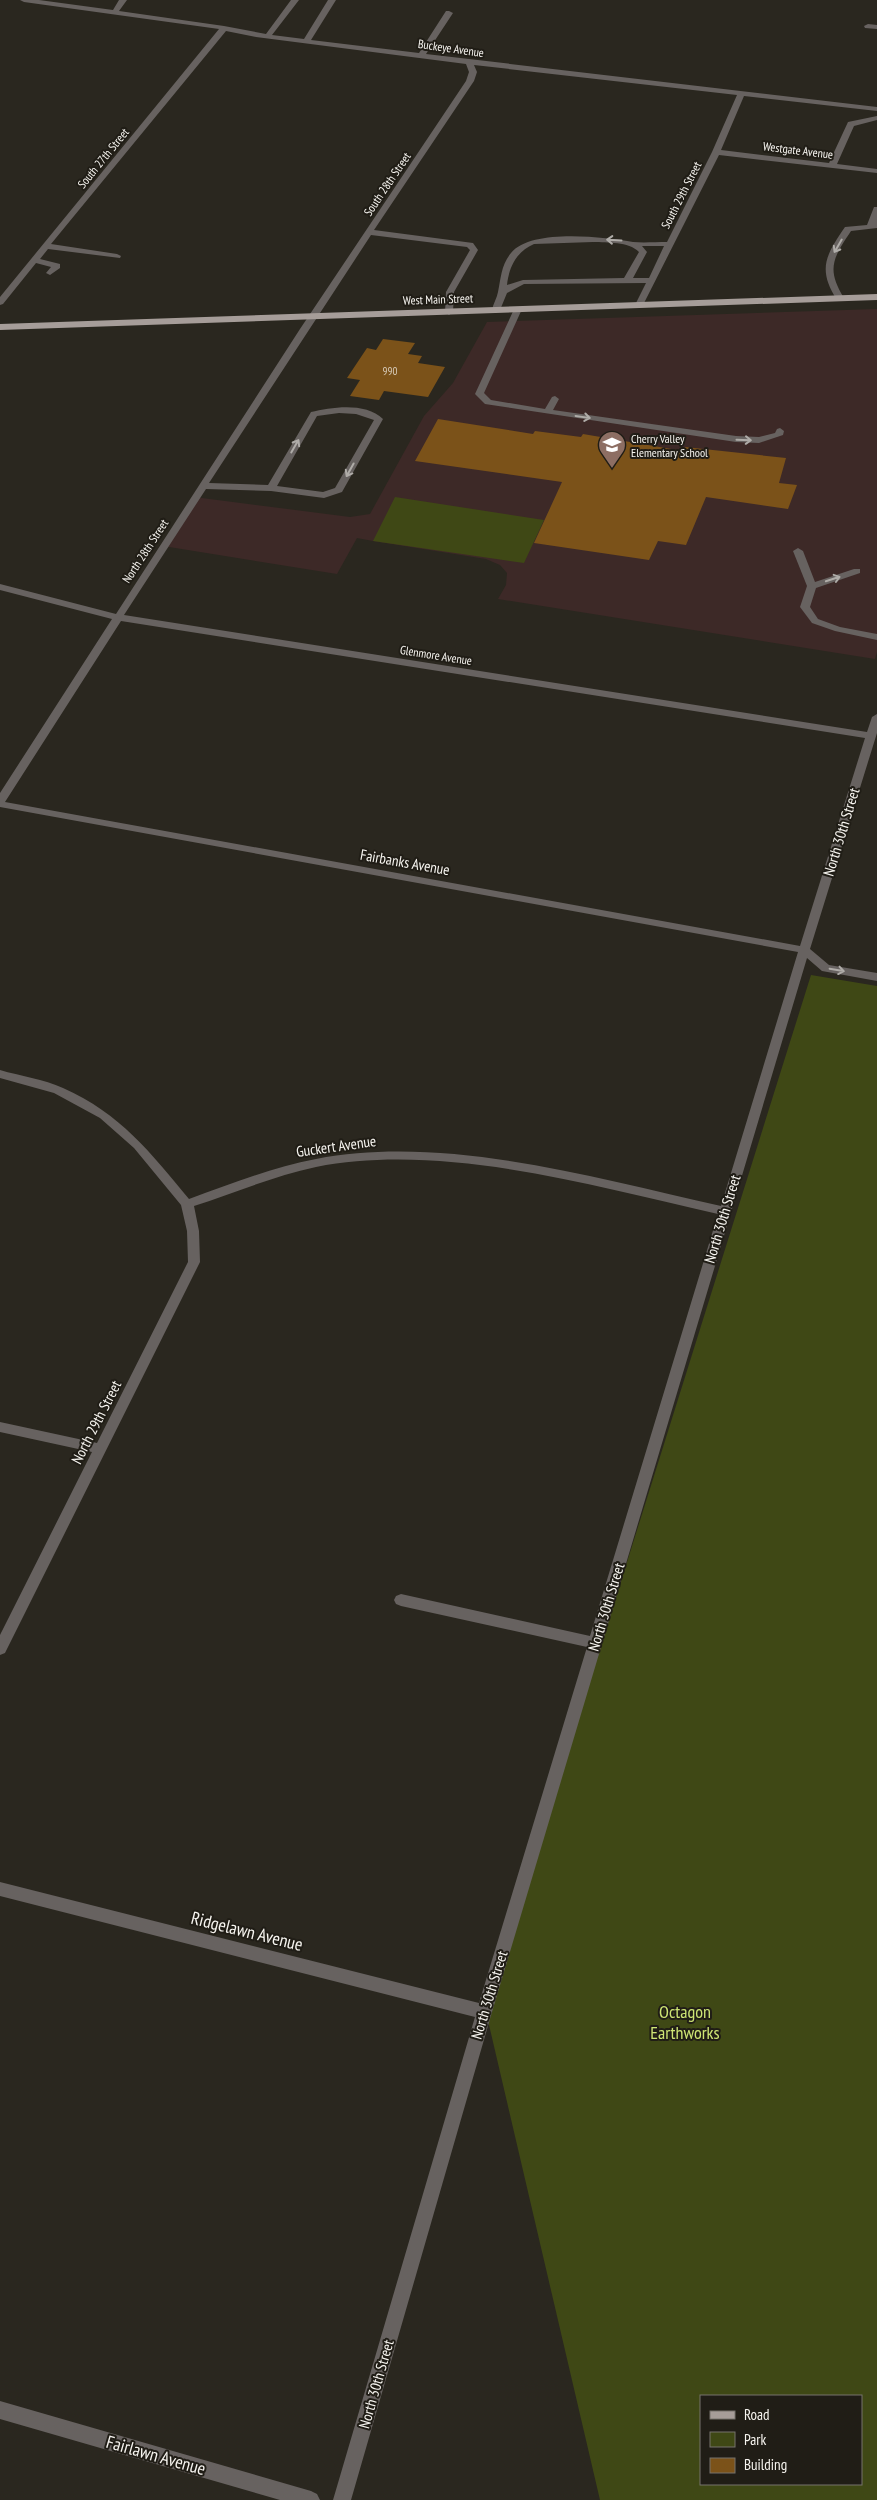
<svg xmlns="http://www.w3.org/2000/svg" width="877" height="2500" viewBox="0 0 877 2500" font-family="'PT Sans Narrow',sans-serif">
	<style>
		.education { fill: #3d2927 }
		.green { fill: #3f4815; fill-rule: evenodd }
		.building { fill: #7b5219 }
		.lines { fill: none; stroke-linecap: round; stroke-linejoin: round }
		.minor { fill: #676260; fill-rule: evenodd }
		.major { fill: #a69d99; fill-rule: evenodd }
		.oneway { stroke: #afaca8 }
		.labels { text-anchor: middle; dominant-baseline: central; stroke-width: 4; stroke-linejoin: round; paint-order: stroke }
		.far-number-label { font-size: 11px; fill: #d8ccba }
		.far-street-label { font-size: 12px; fill: #f7f5f0; stroke: #201d16 }
		.far-poi-label { font-size: 12px; fill: #f7f5f0; stroke: #201d16; text-anchor: start }
		.street-label { font-size: 15px; fill: #f7f5f0; stroke: #201d16 }
		.near-street-label { font-size: 18px; fill: #f7f5f0; stroke: #201d16 }
		.near-park-label { font-size: 18px; fill: #cee574; stroke: #201d16 }
	</style>
	<rect width="100%" height="100%" fill="#2a271f"/>
	<!-- education -->
	<path class="education" d="M877 309V652L875 659 498 599 506 585 507 573 500 565 486 559 373 541 357 538 337 574 163 546 194 497 350 517 370 514 424 416 453 383 487 322Z"/>
	<!-- green -->
	<path class="green" d="M395 497 544 520 524 563 373 541Z
		M811 975 877 986V2500H600L486 2012ZM701 2396H861V2484H701Z"/>
	<!-- building -->
	<path class="building" d="M383 339 415 343 408 354 422 356 418 363 445 367 428 397 384 391 379 400 350 396 360 380 347 378 367 348 376 350Z
		M438 419 533 434 535 431 581 437 583 434 683 451 685 447 786 458 779 483 797 485 788 509 706 497 686 545 658 541 649 560 534 543 562 482 415 461Z"/>
	<g class="lines">
		<!-- minor -->
		<path class="minor" d="M20 0H39L113 10 119 0H127L119 11 224 26 266 34 291 0H299L272 35 304 39 328 0H336L311 40 419 53 446 11H449L453 13 426 54 877 107V111L744 96 721 150 829 163 848 122 877 116V120L854 126 837 164 877 169V173L719 155 642 307 635 305 646 283 524 284 507 293 500 310 496 313 492 310C493 304 497 298 498 292 501 278 501 265 511 253 531 228 604 237 633 242 643 243 656 242 667 242L712 152 737 95 474 65 477 72 474 81 374 230 473 243 478 250 454 292 453 312 449 315 445 312 446 292 470 250 467 247 371 235 209 483 268 485 311 412C332 407 366 402 383 419L342 492 324 498 271 491 206 489 124 615 867 732 872 717 877 714V733L810 949 829 965 877 973V981L822 971 807 958 492 2012 351 2500H333L475 2017 0 1896V1882L479 2003 587 1647 401 1606 396 1604 394 1600 396 1596 401 1594 590 1636 718 1214C593 1186 444 1142 316 1167 274 1176 234 1193 194 1206L199 1231 200 1262 5 1653 0 1655V1635L92 1452 0 1432V1422L97 1443 188 1262 187 1231 181 1205 134 1148 100 1118 54 1093 0 1078V1070C20 1076 44 1079 63 1088 121 1114 150 1152 189 1199 231 1184 273 1167 316 1159 446 1134 594 1178 721 1206L798 952 0 807V793L112 619 0 590V584L116 614 300 329 466 81 469 72 466 64 256 37 226 31 51 244 117 254 121 256 120 258 48 249 40 259 60 264V268L50 275 46 273 51 267 36 263 3 304 0 305V297L219 29 24 2ZM593 242C608 243 628 241 639 252L624 278 523 280 507 285C509 267 516 252 534 244ZM642 246H664L649 278H633L647 252ZM339 413 356 414 374 420 335 488 323 492 277 486 317 416ZM121 621 865 738 800 946 5 802Z
			M868 24 877 25V29L865 28 864 26Z
			M874 207H877V228L851 231C833 258 826 269 844 298L837 300C817 269 826 255 845 227L867 225Z
			M515 307 522 309 484 393 491 400 545 409 552 397 555 396 559 399 553 410 736 436 759 437 775 433 777 429 780 428 784 431 783 435 759 443 736 442 485 404 475 394Z
			M798 548 803 551 815 582 854 569H860V573L816 588 810 607 818 619 840 627 877 634V640L835 631 812 623 800 607 807 586 793 551Z
			M0 2401 311 2491 317 2494 320 2500H280L0 2419Z"/>
		<!-- major -->
		<path class="major" d="M877 294V300L0 330V324Z"/>
	</g>
	<!-- one-way arrows -->
	<defs><path id="oneway-shaft" d="M-6 0H5M1.5-3L5.5 0L1.5 3" fill="none" stroke-width="1.6" stroke-linecap="round" stroke-linejoin="round" transform="scale(1.25)"/></defs>
	<g class="oneway">
		<use href="#oneway-shaft" transform="translate(614 240) rotate(-177)"/>
		<use href="#oneway-shaft" transform="translate(838 246) rotate(120)"/>
		<use href="#oneway-shaft" transform="translate(583 417) rotate(8)"/>
		<use href="#oneway-shaft" transform="translate(744 440) rotate(2)"/>
		<use href="#oneway-shaft" transform="translate(295 446) rotate(-60)"/>
		<use href="#oneway-shaft" transform="translate(350 470) rotate(119)"/>
		<use href="#oneway-shaft" transform="translate(833 579) rotate(-18)"/>
		<use href="#oneway-shaft" transform="translate(837 970) rotate(10)"/>
	</g>
	<!-- icons -->
	<defs>
		<symbol id="school-pin" viewBox="-11 -11 22 30"><path d="M0 17L-7.5 6A9.5 9.5 0 1 1 7.5 6Z" fill="#8d6e63" stroke="#201d16"/><path d="M0-5L7-2L0 1L-7-2ZM-4 1L0 2.5L4 1V4Q0 6-4 4Z" fill="#fff"/></symbol>
	</defs>
	<g fill-rule="evenodd">
		<use href="#school-pin" x="596" y="429" width="32" height="43"/>
	</g>
	<g class="labels">
		<!-- far-number labels -->
		<g class="far-number-label">
			<text x="390" y="371">990</text>
		</g>
		<!-- far-street labels -->
		<g class="far-street-label">
			<text transform="translate(451 48) rotate(8)">Buckeye Avenue</text>
			<text transform="translate(798 150) rotate(7)">Westgate Avenue</text>
			<text transform="translate(103 158) rotate(-51)">South 27th Street</text>
			<text transform="translate(387 184) rotate(-56)">South 28th Street</text>
			<text transform="translate(681 195) rotate(-63)">South 29th Street</text>
			<text transform="translate(438 299) rotate(-2)">West Main Street</text>
			<text transform="translate(145 551) rotate(-57)">North 28th Street</text>
			<text transform="translate(436 655) rotate(9)">Glenmore Avenue</text>
		</g>
		<!-- far-poi labels -->
		<g class="far-poi-label">
			<text x="631" y="438">Cherry Valley<tspan x="631" dy="14">Elementary School</tspan></text>
		</g>
		<!-- street labels -->
		<g class="street-label">
			<text transform="translate(841 832) rotate(-73)">North 30th Street</text>
			<text transform="translate(405 862) rotate(10)">Fairbanks Avenue</text>
			<text transform="translate(336 1146) rotate(-8)">Guckert Avenue</text>
			<text transform="translate(722 1219) rotate(-73)">North 30th Street</text>
			<text transform="translate(96 1422) rotate(-63)">North 29th Street</text>
			<text transform="translate(606 1607) rotate(-73)">North 30th Street</text>
			<text transform="translate(489 1995) rotate(-73)">North 30th Street</text>
			<text transform="translate(376 2384) rotate(-74)">North 30th Street</text>
		</g>
		<!-- near-street labels -->
		<g class="near-street-label">
			<text transform="translate(247 1931) rotate(14)">Ridgelawn Avenue</text>
			<text transform="translate(156 2455) rotate(16)">Fairlawn Avenue</text>
		</g>
		<!-- near-park labels -->
		<g class="near-park-label">
			<text x="685" y="2011">Octagon<tspan x="685" dy="21">Earthworks</tspan></text>
		</g>
	</g>
	<!-- legend -->
	<rect x="700" y="2395" width="162" height="90" fill="#201d16" stroke="#76736d"/>
	<rect x="710" y="2411" width="25" height="8" fill="#a69d99" stroke="#76736d"/>
	<text x="744" y="2420" font-size="15" fill="#f7f5f0">Road</text>
	<rect x="710" y="2432" width="25" height="15" fill="#3f4815" stroke="#76736d"/>
	<text x="744" y="2445" font-size="15" fill="#f7f5f0">Park</text>
	<rect x="710" y="2458" width="25" height="15" fill="#7b5219" stroke="#76736d"/>
	<text x="744" y="2470" font-size="15" fill="#f7f5f0">Building</text>
</svg>
